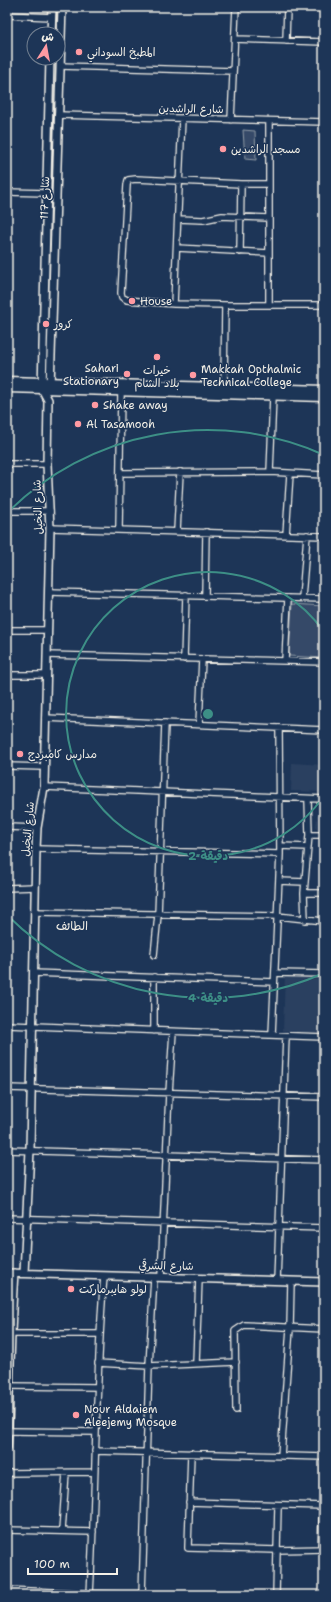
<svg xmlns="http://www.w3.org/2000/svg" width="331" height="1602" viewBox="0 0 331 1602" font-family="'Shantell Sans','Playpen Sans Arabic',sans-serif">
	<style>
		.built { fill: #2a4060 }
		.green { fill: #354a67; stroke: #949ea8 }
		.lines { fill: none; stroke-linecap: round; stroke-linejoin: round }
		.minor-casing { stroke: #f4f1e8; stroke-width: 8 }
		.tertiary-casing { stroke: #f4f1e8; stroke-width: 10 }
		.secondary-casing { stroke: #f4f1e8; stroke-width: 11 }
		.minor { stroke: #1d3557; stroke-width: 5.5 }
		.tertiary { stroke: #1d3557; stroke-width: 7 }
		.secondary { stroke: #1d3557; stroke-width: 8 }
		.ring { fill: none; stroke: #3d8f86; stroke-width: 2 }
		.poi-dot { fill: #ff9aa2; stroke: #1d3557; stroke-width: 1.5 }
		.labels { text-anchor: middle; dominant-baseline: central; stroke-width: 3; stroke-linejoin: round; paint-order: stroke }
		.poi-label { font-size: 11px; fill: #f4f1e8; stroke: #1d3557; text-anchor: start }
		.street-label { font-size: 11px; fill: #f4f1e8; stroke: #1d3557 }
		.neighbourhood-label { font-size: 12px; fill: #f4f1e8; stroke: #1d3557 }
		.centre { fill: #3d8f86; stroke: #1d3557; stroke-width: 2 }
		.ring-label { font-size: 12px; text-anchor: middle; font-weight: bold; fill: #3d8f86; stroke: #1d3557; stroke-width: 3; stroke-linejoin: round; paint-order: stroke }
	</style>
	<rect width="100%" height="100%" fill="#1d3557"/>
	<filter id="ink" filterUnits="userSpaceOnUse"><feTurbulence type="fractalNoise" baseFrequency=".025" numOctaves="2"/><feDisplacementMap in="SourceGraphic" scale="8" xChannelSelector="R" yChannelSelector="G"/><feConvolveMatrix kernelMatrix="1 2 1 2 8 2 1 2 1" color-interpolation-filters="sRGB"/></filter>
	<g filter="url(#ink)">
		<!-- built -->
		<path class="built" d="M292 763 324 765V792L291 791Z
			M317 816H322V818H324V829H316Z
			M285 975 324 976V1033L283 1031Z"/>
		<!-- green -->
		<path class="green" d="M243 130 255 131 256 160 245 159Z
			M292 604 324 606V658L289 656Z"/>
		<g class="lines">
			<defs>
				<path id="minor" d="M7 15 51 17
					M235 39 324 42
					M286 41 287 7
					M60 66 233 71
					M58 115 324 122
					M231 120 236 7
					M269 184H241L136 179 128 180 127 185 121 293 122 297 127 300 174 304 225 305H320L324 304
					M7 192 47 193
					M178 219 203 220 222 216 269 218
					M177 248 269 253
					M240 252 241 184
					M174 304 182 118
					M269 305V121
					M224 387 225 305
					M7 464H47
					M270 472 273 396
					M120 473 270 472 324 475
					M7 511H50
					M50 528 324 536
					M119 530 121 391
					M177 531 180 472
					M286 535 290 474
					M49 592 324 599
					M205 596 206 532
					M302 598 307 535
					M7 630H48
					M47 655 324 662
					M184 659 186 595
					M285 661 288 598
					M7 675H47
					M45 718 324 730
					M199 724 202 659
					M7 766 44 767
					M44 787 324 799
					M7 827 37 828
					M309 835H324
					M280 846 308 847
					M36 849 280 854
					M279 881 305 882
					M7 888 35 887
					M304 893H324
					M34 912 277 916 324 921
					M305 920 304 893 309 835 308 799
					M154 955 158 915 165 723
					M33 973 274 982
					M275 973 324 974
					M154 977V1031
					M7 1025 324 1037
					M272 1035 280 854 279 728
					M7 1088 324 1097
					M7 1150 324 1160
					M7 1218 324 1228
					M161 1277 169 1093 173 1032
					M277 1281 286 1036
					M10 1334H99
					M98 1363 149 1366 236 1362
					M196 1363 199 1278
					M10 1386 97 1387
					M236 1410 235 1331 244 1325 324 1329
					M8 1431 96 1432
					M95 1451 324 1457
					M191 1453 188 1548 277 1550 324 1549
					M281 1456 290 1328 291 1281
					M7 1473 94 1472
					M189 1502 323 1506
					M7 1530 93 1532
					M62 1531 66 1473
					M321 1549 324 1467
					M7 1590 122 1595
					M90 1594C96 1488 95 1382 104 1276
					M142 1595 149 1366 154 1277
					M276 1595 278 1506"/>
				<path id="tertiary" d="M51 34 52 7
					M50 387 62 7
					M7 1273 324 1282
					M24 1273 30 1150 36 849 37 828 44 787 50 528 47 464 48 400 42 389 50 58
					M7 1447C10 1389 10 1331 14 1273"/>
				<path id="secondary" d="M7 381 324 390
					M7 388 324 397"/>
			</defs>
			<!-- minor casing -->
			<use href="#minor" class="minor-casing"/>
			<!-- tertiary casing -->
			<use href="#tertiary" class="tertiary-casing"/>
			<!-- secondary casing -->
			<use href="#secondary" class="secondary-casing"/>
			<!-- minor -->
			<use href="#minor" class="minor"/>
			<!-- tertiary -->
			<use href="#tertiary" class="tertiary"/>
			<!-- secondary -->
			<use href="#secondary" class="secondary"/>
		</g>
	</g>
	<!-- distance rings -->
	<g class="ring">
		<path d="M324 796A142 142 0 1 1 324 632"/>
		<path d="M324 973A284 284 0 0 1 7 915M7 513A284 284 0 0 1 324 455"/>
	</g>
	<!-- markers -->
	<g class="poi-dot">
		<circle cx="79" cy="52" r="4"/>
		<circle cx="223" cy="149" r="4"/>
		<circle cx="132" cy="301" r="4"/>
		<circle cx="46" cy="324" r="4"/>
		<circle cx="157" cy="357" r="4"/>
		<circle cx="127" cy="374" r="4"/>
		<circle cx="193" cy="375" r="4"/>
		<circle cx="95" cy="405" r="4"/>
		<circle cx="78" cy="424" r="4"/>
		<circle cx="20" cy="754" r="4"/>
		<circle cx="71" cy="1289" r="4"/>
		<circle cx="76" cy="1415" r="4"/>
	</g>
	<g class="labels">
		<!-- poi labels -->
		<g class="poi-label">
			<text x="87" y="52">المطبخ السوداني</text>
			<text x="231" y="149">مسجد الراشدين</text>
			<text x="140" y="301">House</text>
			<text x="54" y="324">كرور</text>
			<text x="119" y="368" text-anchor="end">Sahari<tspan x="119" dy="13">Stationary</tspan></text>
			<text x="201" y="369">Makkah Opthalmic<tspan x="201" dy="13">Technical College</tspan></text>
			<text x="157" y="370" text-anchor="middle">خيرات<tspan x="157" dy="13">بلاد الشام</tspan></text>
			<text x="103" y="405">Shake away</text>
			<text x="86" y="424">Al Tasamooh</text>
			<text x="28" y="754">مدارس كامبردج</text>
			<text x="79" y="1289">لولو هايبرماركت</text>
			<text x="84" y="1409">Nour Aldaiem<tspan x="84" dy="13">Aleejemy Mosque</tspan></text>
		</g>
		<!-- street labels -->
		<g class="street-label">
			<text transform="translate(191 109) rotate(1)">شارع الراشدين</text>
			<text transform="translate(45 198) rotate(-88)">شارع 117</text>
			<text transform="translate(38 507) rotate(-92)">شارع النخيل</text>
			<text transform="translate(28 829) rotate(-85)">شارع النخيل</text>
			<text transform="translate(166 1266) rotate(1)">شارع الشرقي</text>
		</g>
		<!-- neighbourhood labels -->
		<g class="neighbourhood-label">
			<text x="72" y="926">الطائف</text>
		</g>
	</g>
	<circle cx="208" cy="714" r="6" class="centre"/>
	<g class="ring-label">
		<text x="208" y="860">2 دقيقة</text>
		<text x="208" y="1002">4 دقيقة</text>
	</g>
	<!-- margin -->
	<rect width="331" height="1602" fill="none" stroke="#1d3557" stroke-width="24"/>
	<rect x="12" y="12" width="307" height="1578" fill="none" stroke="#f4f1e8" stroke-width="1.5" filter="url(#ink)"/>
	<!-- north arrow -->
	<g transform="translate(46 46) rotate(11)"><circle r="19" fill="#1d3557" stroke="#738091"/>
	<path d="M0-3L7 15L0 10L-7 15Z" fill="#ff9aa2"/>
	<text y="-6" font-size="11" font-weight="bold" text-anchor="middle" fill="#f4f1e8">ش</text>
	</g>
	<!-- scale -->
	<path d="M28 1568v6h89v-6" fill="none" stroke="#f4f1e8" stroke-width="2"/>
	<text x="34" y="1568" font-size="12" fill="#f4f1e8" stroke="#1d3557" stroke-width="3" paint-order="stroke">100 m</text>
</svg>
